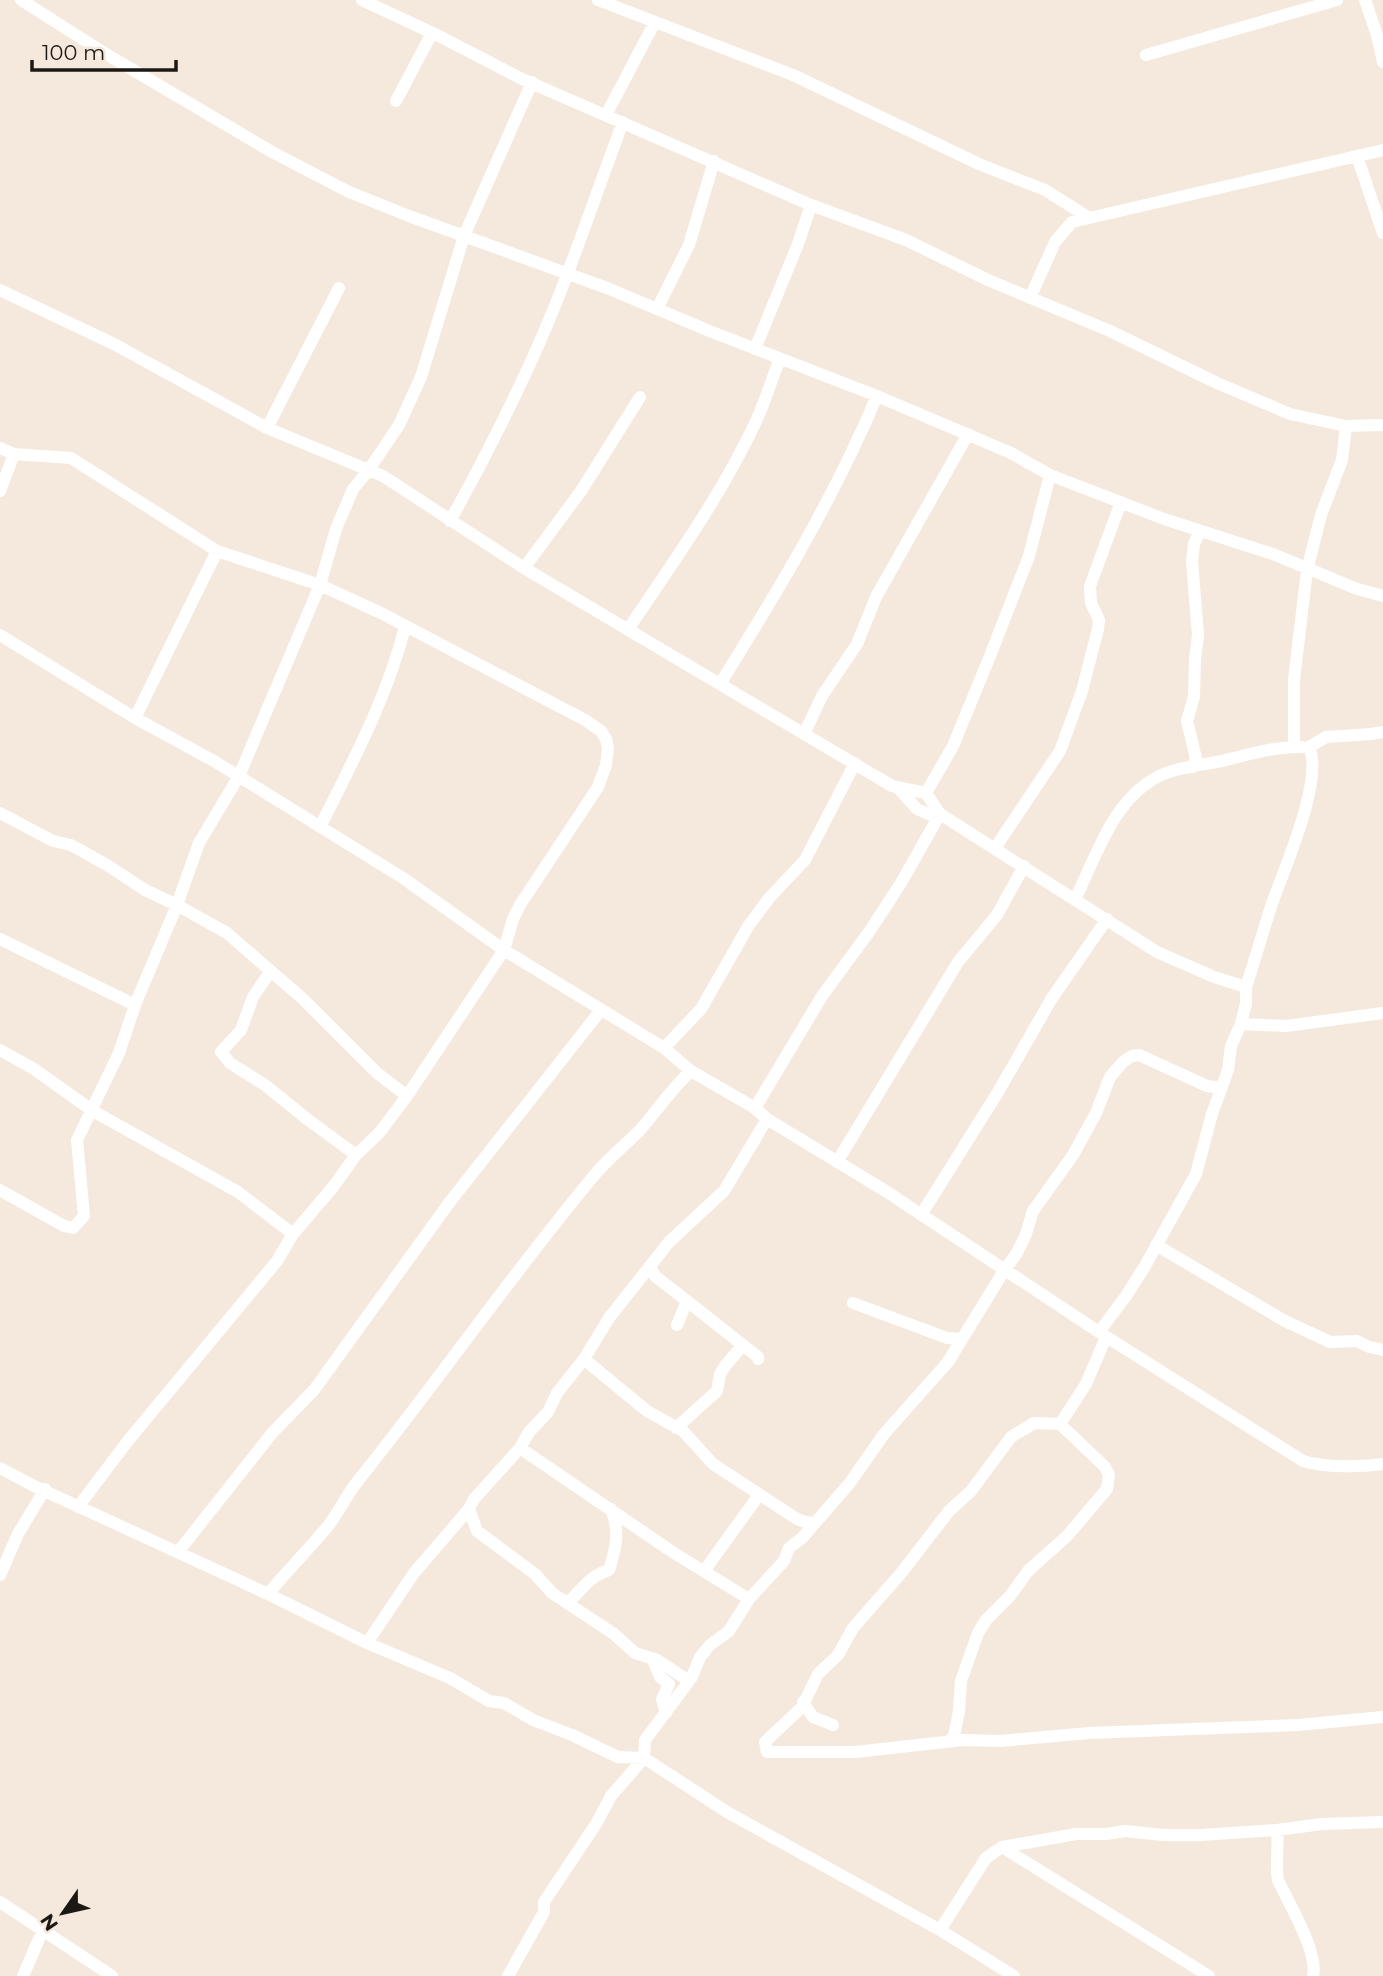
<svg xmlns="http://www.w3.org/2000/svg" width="1383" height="1976" viewBox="0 0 1383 1976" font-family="Montserrat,sans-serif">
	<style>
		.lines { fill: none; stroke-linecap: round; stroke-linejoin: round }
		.minor { stroke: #fff; stroke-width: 12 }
	</style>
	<rect width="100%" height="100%" fill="#f5e9de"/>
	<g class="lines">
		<!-- minor -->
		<path class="minor" d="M21 0 106 54 272 152 347 191 409 216 607 288 712 332 877 396 1011 453 1050 475 1164 519 1273 554 1357 589 1383 596
			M362 0 439 36 522 79 811 205 906 240 988 280 1110 331 1217 383 1290 414 1346 426 1383 425
			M598 0 793 75 979 164 1045 190 1088 217
			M1365 0 1377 35 1383 62
			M1146 55 1337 0
			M396 101 432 33
			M606 115 655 22
			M1357 156 1383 233
			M0 290 114 344 267 428 383 476 524 568 892 786 926 793 940 814 1157 952 1214 977 1246 987
			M1030 298 1055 242 1072 222 1383 150
			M657 309 689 245 714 161
			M755 349 798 244 811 205
			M267 428 339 288
			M0 448 14 454 71 458 217 551 320 585 381 613 585 720 601 731 606 739 608 748 606 765 598 787 520 905 513 919 504 950 407 1096 380 1132 356 1155 333 1187 293 1234 277 1261 127 1442 78 1507
			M0 491 14 454
			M450 521C478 471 504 420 528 368 565 289 592 204 623 122
			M524 568 581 491 640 397
			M629 628C674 561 723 493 757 419 766 399 772 378 780 359
			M0 635 135 718 214 761 403 878 504 950 664 1048 691 1071 755 1108 767 1119 884 1190 1099 1332 1126 1296 1145 1266 1196 1174 1212 1114 1228 1070 1231 1046 1241 1024 1246 1003V987C1256 957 1264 927 1274 898 1286 865 1324 778 1309 747L1326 737 1371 734 1383 732
			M720 684C778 591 834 498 877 396
			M135 718 217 551
			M804 734 822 696 857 644 876 597 968 434
			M1294 746V680L1307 570 1321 515 1342 460 1346 426
			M1193 767 1196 758 1187 721 1194 697 1195 659 1198 635 1192 561 1194 544 1200 531
			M898 788 917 809 938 818
			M926 793 953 746 990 656 1029 556 1050 475
			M0 813 53 841 71 845 107 865 145 890 177 905 227 933 303 999 377 1073 407 1096
			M320 827C353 761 387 698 405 627
			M995 848 1060 751 1082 691 1098 629 1099 620 1091 603 1090 586 1121 502
			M1075 899C1097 856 1112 800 1159 776 1178 767 1202 765 1222 761 1247 755 1276 746 1302 747
			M0 939 135 1005
			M270 972 253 997 241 1030 221 1052 230 1063 265 1085 307 1119 356 1155
			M1241 1024 1286 1026 1383 1013
			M664 1048 701 1009 749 925 770 897 805 860 855 763
			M0 1050 34 1069 93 1111 238 1192 293 1234
			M755 1108 822 996 869 932 901 883 940 814
			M837 1162 958 962 997 915 1024 866
			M0 1190 64 1226 73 1228 84 1216 77 1140 119 1053 135 1005 177 905 199 843 239 776 320 585 336 529 353 489 368 471 399 425 421 377 464 236 532 82
			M921 1215 998 1092 1052 998 1107 919
			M1156 1245 1285 1321 1330 1342 1357 1341 1369 1347 1383 1350
			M650 1266 655 1276 687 1301 677 1325
			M687 1301 758 1357V1359
			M853 1303 947 1338 962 1339
			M1102 1334 1303 1461C1325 1468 1361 1467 1383 1464
			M1106 1337 1086 1384 1060 1424 1034 1423 1011 1437 971 1491 949 1511 902 1572 853 1628 838 1655 818 1674 802 1707 765 1742 767 1752H855L963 1740 1000 1741 1089 1733 1298 1725 1383 1717
			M584 1359 647 1411 683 1431 713 1464 797 1519 808 1523 816 1522
			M676 1428 717 1391 720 1374 725 1366 743 1345
			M520 1448 674 1553 749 1599
			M0 1468 36 1487 268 1594 367 1643 450 1678 489 1701 504 1703 533 1720 572 1735 618 1757 644 1758 727 1812 940 1930 1014 1976
			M469 1509 477 1531 535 1574 552 1593 614 1634 635 1653 657 1660 686 1679 692 1677
			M178 1552 273 1432 314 1390 449 1203 601 1010
			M704 1571 759 1495
			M0 1575 18 1534 45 1489
			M268 1594C287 1571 309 1549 328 1526 339 1512 346 1496 357 1482 439 1380 513 1272 597 1172 610 1157 625 1145 639 1131 657 1111 671 1089 691 1071
			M568 1602C584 1589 587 1577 609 1570 616 1549 620 1531 611 1509
			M367 1643 414 1573 469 1509 474 1499 520 1448 529 1432 548 1412 557 1393 584 1359 609 1318 669 1242 724 1191 767 1119
			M652 1658 660 1677 669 1684 662 1699 666 1713
			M803 1702 813 1717 833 1725
			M948 1742 954 1736 959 1711 961 1681 978 1633 986 1620 1010 1596 1028 1571 1067 1536 1107 1489 1109 1475 1105 1467 1060 1424
			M1277 1830C1279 1848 1275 1864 1278 1880 1288 1902 1319 1953 1313 1976
			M1002 1847 1076 1834H1106L1125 1831 1163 1835H1201L1277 1830 1322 1824 1383 1822
			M0 1902 112 1976
			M940 1930 986 1858 1002 1847 1209 1976
			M23 1976 39 1939
			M508 1976 544 1912V1902L596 1824 611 1796 644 1758 645 1740 692 1677 700 1657 710 1645 729 1631 749 1599 784 1561 789 1548 802 1538 849 1484 884 1434 948 1362 1005 1269 1017 1253 1026 1234 1033 1211 1073 1155 1096 1113 1110 1077 1124 1061 1132 1056 1139 1055 1207 1086 1222 1088"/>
	</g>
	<!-- north arrow -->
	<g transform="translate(63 1913) rotate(236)" stroke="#f5e9de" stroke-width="5" paint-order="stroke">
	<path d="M0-5L12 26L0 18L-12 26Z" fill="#1c1814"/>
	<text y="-10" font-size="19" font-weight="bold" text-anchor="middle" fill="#1c1814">N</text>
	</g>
	<!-- scale -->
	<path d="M32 60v10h144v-10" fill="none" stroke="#1c1814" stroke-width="3.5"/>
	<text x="42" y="60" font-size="21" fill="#1c1814" stroke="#f5e9de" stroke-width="5" paint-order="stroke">100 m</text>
</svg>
